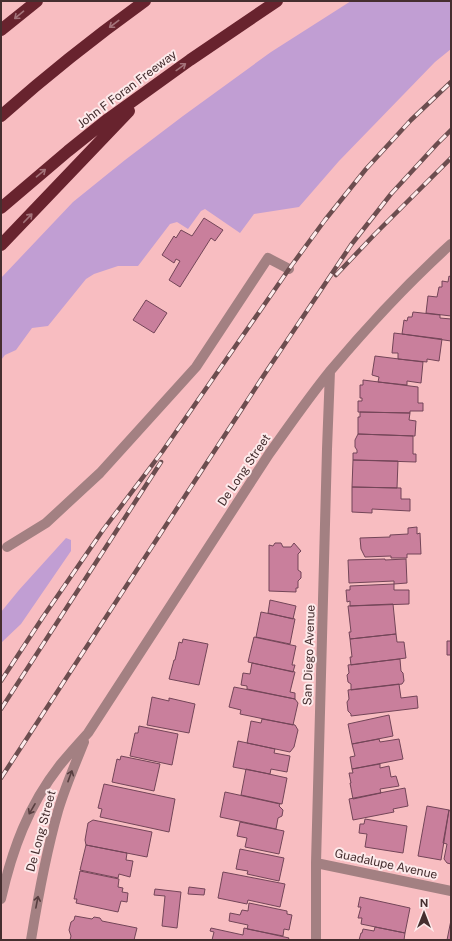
<svg xmlns="http://www.w3.org/2000/svg" width="452" height="941" viewBox="0 0 452 941" font-family="'Public Sans',sans-serif">
	<style>
		.green { fill: #c19ed3 }
		.building { fill: #c97f9c; stroke: #734558 }
		.lines { fill: none; stroke-linecap: round; stroke-linejoin: round }
		.minor { stroke: #a38082; stroke-width: 10 }
		.highway { stroke: #68232e; stroke-width: 12 }
		.rail-casing { stroke: #6c4d4f; stroke-width: 4.5 }
		.rail { stroke: #fdeaeb; stroke-width: 3; stroke-dasharray: 9; stroke-linecap: butt }
		.oneway { stroke: #a4737a }
		.oneway2 { stroke: #583e40 }
		.labels { text-anchor: middle; dominant-baseline: central; stroke-width: 4; stroke-linejoin: round; paint-order: stroke }
		.street-label { font-size: 12px; fill: #452e2f; stroke: #fdeaeb }
	</style>
	<rect width="100%" height="100%" fill="#f8bdc1"/>
	<!-- green -->
	<path class="green" d="M351 1H451V49L435 62 339 161 299 207 254 214 240 233 205 209 201 211 188 229 177 222 170 224 138 266H118L94 274 86 279 48 326 32 328 16 350 5 355 1 360V278L73 202 125 160 183 116 271 52Z
		M66 538 71 540V551L21 624 1 643V612L19 590Z"/>
	<!-- building -->
	<path class="building" d="M204 218 223 230 215 241 211 238 180 287 169 280 180 261 176 259 174 263 162 255 174 236 176 238 181 230 192 236Z
		M449 276 451 277V316L426 313 428 296 437 297 439 287H442V281L448 282Z
		M146 300 167 313 154 333 133 320Z
		M413 312 440 315V318L451 319V341L402 334 404 320 407 321 408 317H412Z
		M394 333 442 339 439 361 427 359V362L398 359V353H392Z
		M375 356 423 362 421 383 407 381V385L378 382 379 377 372 375Z
		M363 380 418 387V403H423V411H410V413L358 412V401H362V398H360V385H363Z
		M360 412 410 413 409 420 416 421 415 436 358 434V417H360Z
		M358 434 413 436V454H416V462L353 460V453H357V450L355 447V440Z
		M353 460 398 461 397 488 352 487Z
		M352 487 401 488V499H410V511L372 509V513L352 512Z
		M417 527V534L420 533 421 554H407V558H391V556L365 557 361 549 360 538 390 537V535L408 534V528Z
		M275 543H281L283 547H291L294 543 301 551 298 554V570L301 572V578L298 581V588H296V592L269 591V545L273 546Z
		M385 559V560L406 559 407 583 394 584V581L349 583 348 560Z
		M394 584V590H409V604L350 606V601L347 602 346 590H350V586Z
		M270 600 296 606 293 619 268 613Z
		M393 604 396 634 350 639 349 632H351L348 606Z
		M261 612 295 619 290 644 256 637Z
		M396 634 397 642H404L406 658 351 665 350 657H352L350 639Z
		M254 637 296 646 292 665H295L293 672 248 662Z
		M183 639 208 644 199 685 169 679 174 660H175L179 642 182 643Z
		M447 641H451V655H447Z
		M400 659 401 671 403 673 404 681 402 684 351 690V684L348 682 347 675 349 673 348 665Z
		M252 663 295 672 290 692 295 693V699L247 689V686L241 685 243 673 250 674Z
		M399 684 401 698 417 696 418 708 351 716V714L348 711 347 702 349 699 348 690Z
		M234 687 295 699 298 703 293 725 240 714 241 710 229 707Z
		M152 697 169 701V698L195 704 189 733 147 725Z
		M389 715 393 736 352 744 348 724Z
		M262 719 295 725 298 730 294 747 290 752 247 743 251 721 261 723Z
		M139 726 178 734 172 765 130 756 135 733H138Z
		M379 739 380 742 399 739 403 759 352 769 350 757 355 756 352 744Z
		M238 741 275 749 274 753 290 756 287 772 271 769 270 774 233 767Z
		M121 756 160 764 154 791 112 782 117 759 120 760Z
		M380 764V768L389 766 391 777 396 776 399 786 380 789 381 793 353 799 350 783H351L349 773H353L352 769Z
		M246 769 287 778 282 804 241 795Z
		M104 784 175 799 169 832 100 817 102 809 98 808Z
		M405 788 408 806 393 809 394 812 353 820 349 799Z
		M225 792 280 804 279 806 283 810 282 816 278 818 276 829 220 817Z
		M427 806 449 810 441 860 418 856Z
		M449 810 451 811V864L447 863 444 859 447 844 443 843Z
		M365 819 407 826 403 853 365 847 367 834 359 833 360 824H364Z
		M93 820 152 832 147 857 86 845 85 840 88 823Z
		M240 822 284 831 279 854 245 847 247 838 237 836Z
		M86 845 127 853 126 860 133 861 130 877 119 874 118 878 80 870Z
		M240 849 284 858 279 881 247 874 248 871 236 869Z
		M80 871 119 879 118 887 123 888 122 892 128 893 127 902 121 901 118 912 76 903 77 899H74Z
		M223 872 285 884 280 907 248 900 247 904 218 898Z
		M189 887 205 889 204 895 188 894Z
		M155 889 181 892 177 928 162 926 165 896 154 895Z
		M360 897 410 908 405 933 361 924 362 918H358L361 907H358Z
		M249 903 287 911V914L292 915 289 930 284 929 283 936 247 929 248 925 229 921 230 913 240 915 242 910 248 911Z
		M75 916 92 919 94 917 100 918 102 921 137 928 134 940H70L71 936 69 930 71 922 74 920Z
		M451 920V940H447Z
		M375 927 405 933 404 940H359L361 933H362L363 929 374 931Z
		M211 928 243 935 244 928 289 938 288 940H212L214 932 210 931Z"/>
	<g class="lines">
		<!-- minor -->
		<path class="minor" d="M7 547 46 523 100 473 196 367 268 258 289 269
			M316 863 451 891
			M1 899C12 850 28 806 60 765 69 754 78 744 88 733L269 454C289 426 309 397 331 370 368 326 408 283 451 244
			M31 940C38 897 46 853 58 811 65 787 75 765 84 742
			M316 940V863L327 449 330 371"/>
		<!-- highway -->
		<path class="highway" d="M1 30 37 1
			M1 116C47 75 95 37 145 1
			M1 208 68 151 108 119 190 60 277 1
			M1 245 129 111"/>
		<defs>
			<path id="rail" d="M336 275 375 234 451 158
				M1 681 43 617 103 530 162 452 289 269 325 220 366 169 411 120 451 82
				M1 709 161 462
				M1 778 264 375 351 245 391 194 437 144 451 130"/>
		</defs>
		<!-- rail casing -->
		<use href="#rail" class="rail-casing"/>
		<!-- rail -->
		<use href="#rail" class="rail"/>
	</g>
	<!-- one-way arrows -->
	<defs><path id="oneway-shaft" d="M-6 0H5M1.5-3L5.5 0L1.5 3" fill="none" stroke-width="1.6" stroke-linecap="round" stroke-linejoin="round"/></defs>
	<g class="oneway">
		<use href="#oneway-shaft" transform="translate(19 15) rotate(140)"/>
		<use href="#oneway-shaft" transform="translate(114 24) rotate(143)"/>
		<use href="#oneway-shaft" transform="translate(181 67) rotate(-36)"/>
		<use href="#oneway-shaft" transform="translate(41 173) rotate(-40)"/>
		<use href="#oneway-shaft" transform="translate(28 218) rotate(-46)"/>
	</g>
	<g class="oneway2">
		<use href="#oneway-shaft" transform="translate(70 776) rotate(-70)"/>
		<use href="#oneway-shaft" transform="translate(32 809) rotate(120)"/>
		<use href="#oneway-shaft" transform="translate(37 902) rotate(-79)"/>
	</g>
	<g class="labels">
		<!-- street labels -->
		<g class="street-label">
			<text transform="translate(127 89) rotate(-37)">John F Foran Freeway</text>
			<text transform="translate(244 470) rotate(-56)">De Long Street</text>
			<text transform="translate(309 655) rotate(-88)">San Diego Avenue</text>
			<text transform="translate(41 831) rotate(-75)">De Long Street</text>
			<text transform="translate(386 864) rotate(12)">Guadalupe Avenue</text>
		</g>
	</g>
	<!-- border -->
	<rect width="452" height="941" fill="none" stroke="#452e2f" stroke-width="4"/>
	<!-- north arrow -->
	<g transform="translate(424 913)" stroke="#fdeaeb" stroke-width="3" paint-order="stroke">
	<path d="M0-3L7 15L0 10L-7 15Z" fill="#452e2f"/>
	<text y="-6" font-size="11" font-weight="bold" text-anchor="middle" fill="#452e2f">N</text>
	</g>
</svg>
